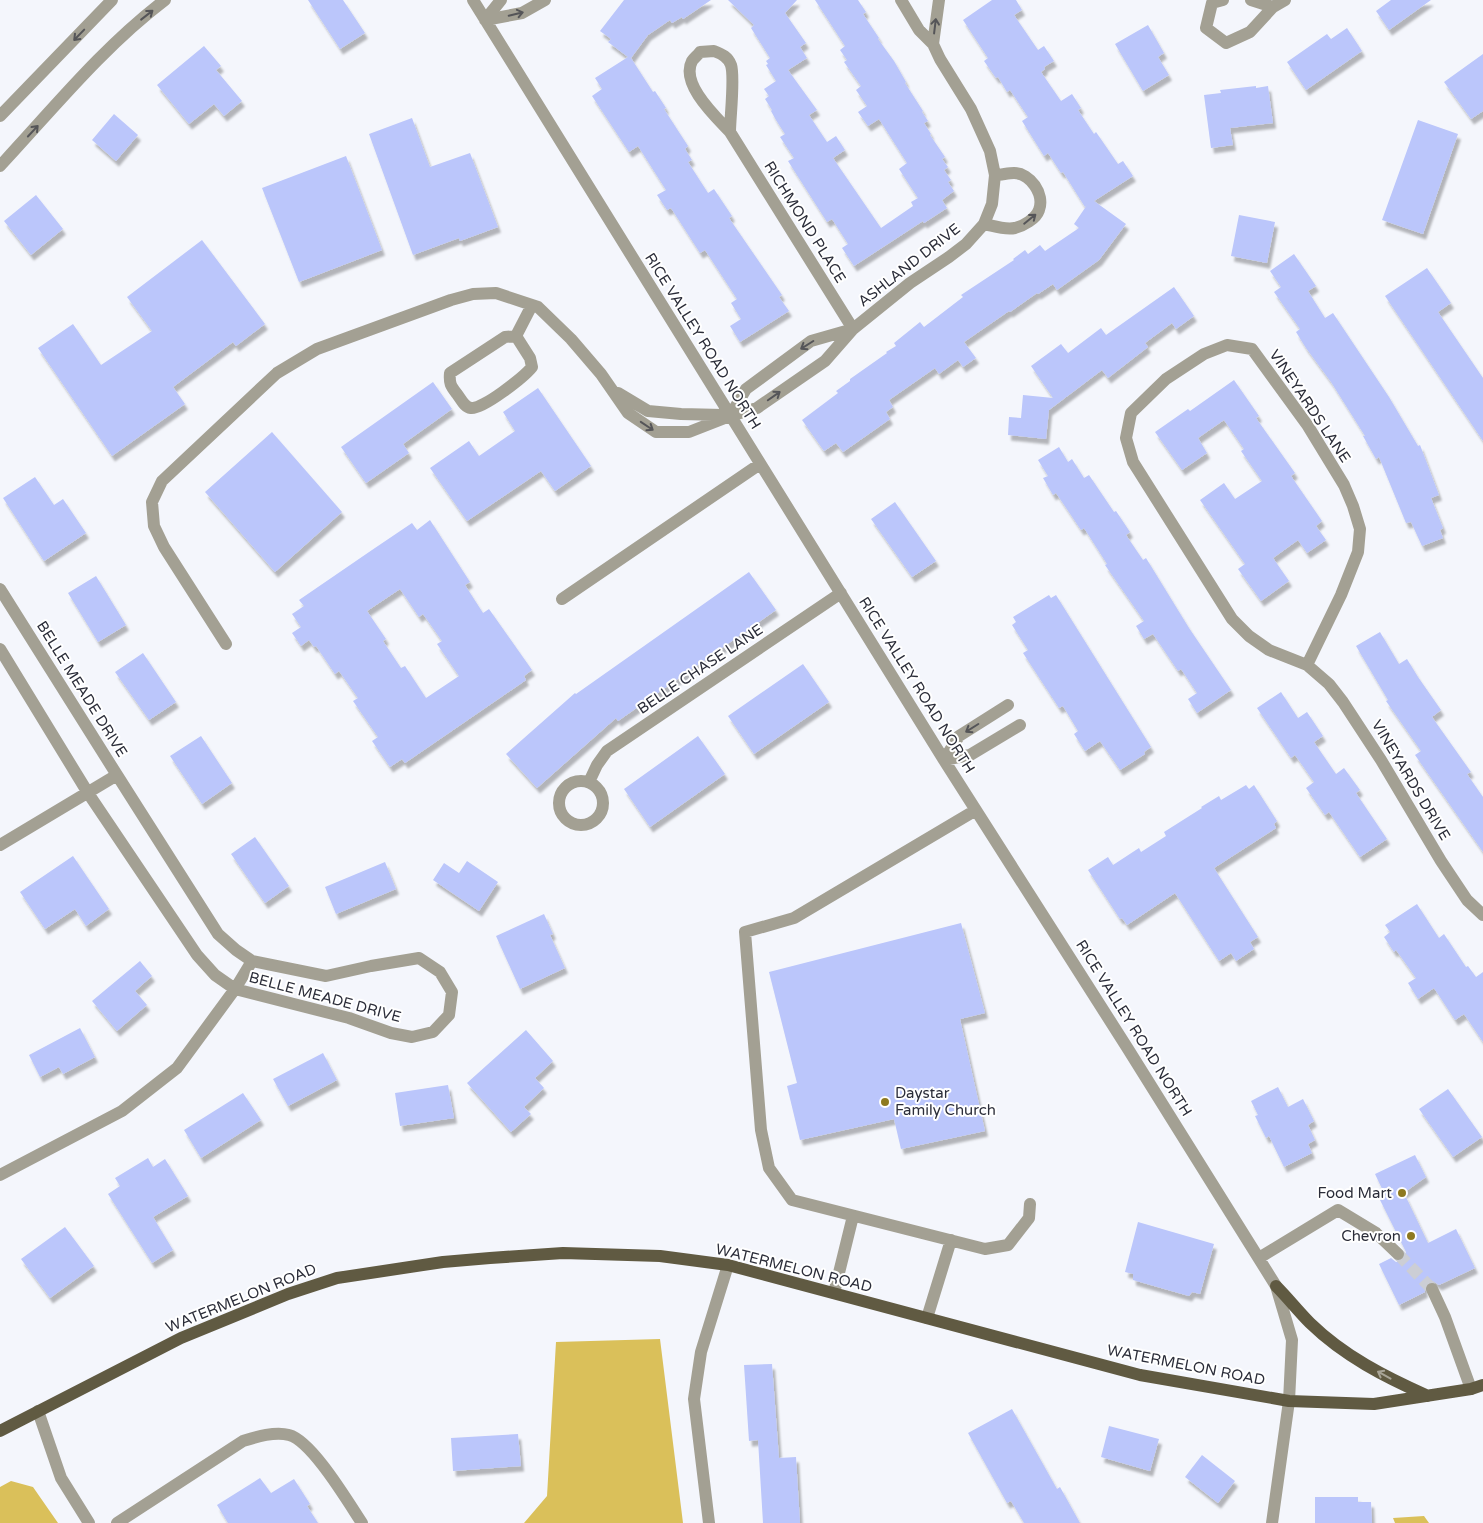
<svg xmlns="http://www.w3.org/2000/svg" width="1483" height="1523" viewBox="0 0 1483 1523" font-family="'Varela Round',sans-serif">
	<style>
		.forest { fill: #dac05a }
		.building { fill: #bbc6fb; fill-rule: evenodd; filter: url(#shadow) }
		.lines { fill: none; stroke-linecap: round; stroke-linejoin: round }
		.minor-tunnel { stroke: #ccced5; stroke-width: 12; stroke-dasharray: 12 6; stroke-linecap: butt }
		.minor { stroke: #a3a093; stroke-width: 12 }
		.major { stroke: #605a42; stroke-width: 12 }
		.oneway { stroke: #555558 }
		.oneway2 { stroke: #a8a497 }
		.poi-dot { fill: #8e791f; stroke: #fff; stroke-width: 2 }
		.labels { text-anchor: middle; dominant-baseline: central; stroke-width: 4; stroke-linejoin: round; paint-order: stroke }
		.street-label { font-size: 15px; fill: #2b2d39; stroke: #fff }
		.poi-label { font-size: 15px; fill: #2b2d39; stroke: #fff; text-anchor: end }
	</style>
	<defs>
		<filter id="shadow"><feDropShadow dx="3" dy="5.5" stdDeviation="1" flood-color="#0004"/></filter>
	</defs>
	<rect width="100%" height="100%" fill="#f4f6fc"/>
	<!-- forest -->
	<path class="forest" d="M660 1339 683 1523H524L547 1496 556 1342Z
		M11 1481 33 1487 58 1523H0V1487Z
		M1424 1516 1429 1523H1395L1393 1518Z"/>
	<!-- building -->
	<path class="building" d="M308 0H343L365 33 340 49Z
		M624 0H711L683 19 682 17 672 23 670 20 648 35 631 58 653 92 655 91 666 108 664 109 688 146 685 149 692 160 688 162 708 193 714 189 732 216 729 218 782 295 779 297 789 311 740 342 730 326 741 319 731 303 737 299 705 250 700 253 671 208 667 210 657 195 666 190 638 146 629 152 592 96 602 89 595 78 628 57 608 42 611 39 600 31Z
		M728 0H797L785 13 806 43 800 47 807 58 788 70 817 110 809 115 827 142 836 136 845 150 833 158 881 228 913 206 911 202 918 198 899 169 907 163 879 119 868 126 858 112 867 106 856 90 861 86 844 62 847 60 840 50 845 46 815 0H858L866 12 863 14 879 38 878 39 894 61 906 82 905 83 923 111 922 112 928 121 924 123 931 134 930 135 945 157 942 159 948 167 944 170 951 180 948 182 954 191 942 200 947 208 924 223 923 221 854 266 842 248 848 244 832 219 827 222 788 161 794 158 780 137 785 134 776 120 771 111 772 110 765 99 769 96 764 89 776 81 766 65 768 64 766 61 770 58 751 28 754 25Z
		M992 0H1016L1022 10 1014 15 1038 50 1044 46 1054 61 1044 67 1045 69 1041 72 1061 101 1072 94 1081 108 1078 110 1094 134 1096 132 1118 164 1123 161 1133 176 1094 201 1126 224 1099 260 1057 290 1053 284 1038 294 1037 293 1010 312 1009 311 964 342 976 358 963 367 958 360 939 374 935 368 889 400 893 407 886 412 890 419 843 452 836 443 824 451 802 420 838 393 836 391 850 381V379L887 353 886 352 896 346 894 343 920 322 924 327 963 297 961 295 1014 260 1013 259 1025 250 1028 254 1040 245 1045 251 1079 228 1074 224 1087 205 1085 207 1063 172 1061 173 1048 153 1044 156 1022 121 1028 117 1010 90 1007 92 998 77 996 78 991 71 984 61 988 58 963 20Z
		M1391 0H1431L1389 30 1376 11Z
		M1148 25 1164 53 1158 57 1169 75 1143 91 1115 44Z
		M1347 28 1362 51 1306 90 1287 62 1327 34 1331 39Z
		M204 46 221 66 216 70 242 101 224 116 214 104 189 124 157 85Z
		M1483 54V111L1471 119 1444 82Z
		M1256 86V88L1268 86 1273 123 1230 128 1233 145 1211 148 1204 95 1221 93 1220 90Z
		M114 114 138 135 116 161 92 140Z
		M412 118 430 167 470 153 498 227 460 241 459 238 413 255 369 134Z
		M1418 120 1458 134 1423 234 1382 220Z
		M346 156 382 250 299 282 262 188Z
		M36 195 63 229 31 255 4 221Z
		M1239 215 1275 222 1267 263 1231 256Z
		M202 240 265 324 236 346 233 342 173 387 185 404 112 456 38 348 73 324 101 365 152 331 127 297Z
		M1294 254 1316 286 1308 291 1325 318 1333 313 1389 397 1418 446 1420 445 1439 495 1431 498 1443 528 1440 530 1443 538 1422 546 1411 522 1406 523 1379 457 1376 459 1363 436H1365L1331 382 1306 348 1296 332 1300 329 1274 292 1281 287 1270 271Z
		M1427 268 1451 303 1438 312 1483 378V441L1385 296Z
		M1174 287 1194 316 1176 329 1172 323 1145 343 1148 347 1108 378 1102 370 1049 410 1046 439 1008 435 1009 417 1021 418 1023 395 1053 398 1031 366 1061 344 1068 353 1101 328 1106 335Z
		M1234 380 1259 416 1256 418 1295 473 1291 476 1322 521 1316 526 1326 540 1307 553 1298 540 1273 558 1289 581 1261 601 1238 569 1245 564 1200 500 1224 483 1235 499 1262 481 1241 451 1244 449 1224 420 1198 438 1207 453 1182 470 1155 432 1188 409 1190 411Z
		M433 382 452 409 403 444 409 453 366 483 341 447Z
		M538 388 591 466 555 491 541 471 467 521 430 468 469 441 479 456 515 431 503 412Z
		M272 432 342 512 275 572 205 492Z
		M1059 447 1068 462 1072 459 1084 478 1089 475 1114 512 1116 511 1130 532 1126 535 1143 560 1146 558 1189 628 1231 690 1197 713 1188 699 1197 693 1181 669 1178 671 1153 634 1144 639 1136 626 1144 621 1105 565 1107 564 1084 528 1081 530 1056 493 1053 495 1043 478 1048 476 1038 460Z
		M35 477 54 505 63 499 86 533 44 561 3 498Z
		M895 502 936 561 912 577 871 519Z
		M430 520 470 582 465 585 483 613 489 609 532 670 524 676 526 680 405 763 402 759 390 767 372 741 378 737 353 701 358 698 339 671 335 674 316 646 314 647 309 640 301 646 292 633 301 627 292 614 304 606 299 600 372 550 412 523 417 530ZM400 589 419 617 423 614 442 641 437 644 459 676 426 698 405 666 401 668 383 641 386 639 367 611Z
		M749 572 776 610 618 721 616 718 537 788 506 754 575 693 576 694Z
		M96 576 126 625 98 642 68 593Z
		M1049 595 1051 598 1056 595 1151 747 1144 752 1145 754 1120 770 1100 741 1085 751 1074 734 1078 731 1063 706 1059 708 1023 653 1028 650 1012 625 1016 622 1013 617Z
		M1380 632 1399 664 1407 659 1418 677 1441 710 1432 717 1471 772 1467 774 1483 797V852L1415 755 1421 751 1386 701 1388 700 1356 646Z
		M143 653 176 702 149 720 115 672Z
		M803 664 829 702 754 754 728 716Z
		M1281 692 1298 718 1307 712 1323 736 1314 742 1336 774 1344 768 1360 790 1356 793 1387 839 1360 857 1329 812 1325 815 1306 788 1314 782 1295 755 1291 758 1257 708Z
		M201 736 232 783 202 804 170 756Z
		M698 736 725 774 650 827 624 789Z
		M1246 785 1249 789 1254 785 1277 821 1274 824 1276 828 1214 868 1258 937 1250 942 1254 949 1236 961 1231 953 1219 961 1175 893 1127 925 1122 918 1120 919 1088 870 1108 857 1113 865 1139 848 1141 852 1166 836 1164 832 1202 808 1201 807 1219 796 1221 800Z
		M255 837 289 886 265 903 231 854Z
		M73 856 109 909 86 926 75 909 45 929 20 892Z
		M467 861 498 882 479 911 433 880 444 863 459 873Z
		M385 862 396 889 336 914 325 887Z
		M1417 904 1439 938 1444 934 1466 967 1468 966 1476 977 1483 972V1042L1464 1014 1455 1020 1434 988 1418 999 1408 983 1416 978 1396 950 1394 952 1384 937 1390 932 1385 925Z
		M544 914 553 934 550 935 565 968 520 989 496 936Z
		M961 923 985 1013 960 1019 985 1131 901 1149 894 1119 800 1140 787 1086 797 1083 769 972Z
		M140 961 152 976 135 991 147 1005 117 1031 92 1001Z
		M80 1028 95 1057 63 1074 59 1067 40 1077 29 1055Z
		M526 1030 553 1061 535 1078 544 1088 524 1107 531 1114 511 1132 467 1083Z
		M323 1053 337 1080 288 1106 273 1079Z
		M448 1085 454 1118 400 1126 395 1093Z
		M1278 1087 1288 1107 1303 1099 1314 1121 1308 1125 1315 1140 1308 1144 1312 1153 1284 1167 1269 1136 1266 1138 1255 1116 1258 1115 1251 1101Z
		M1448 1089 1482 1137 1453 1157 1419 1109Z
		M243 1093 261 1120 201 1158 184 1130Z
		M1415 1155 1426 1177 1398 1197 1405 1195 1428 1243 1456 1229 1475 1268 1439 1285 1433 1281 1428 1282 1424 1288 1425 1292 1399 1305 1379 1264 1391 1258 1396 1262H1401L1404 1259 1406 1252 1380 1200 1386 1197 1375 1174Z
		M148 1158 153 1167 165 1159 188 1196 153 1217 173 1250 152 1263 108 1194 120 1186 115 1178Z
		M1138 1222 1214 1244 1200 1294 1192 1292 1189 1296 1133 1280V1274L1125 1272Z
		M65 1227 94 1266 50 1298 21 1259Z
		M772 1364 779 1458 796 1457 800 1523H763L758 1440 749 1441 744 1365Z
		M1012 1409 1057 1489 1060 1487 1080 1523H1024L1011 1501 1007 1503 968 1433Z
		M1109 1426 1159 1439 1150 1471 1101 1457Z
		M518 1434 521 1466 453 1471 451 1438Z
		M1202 1455 1235 1481 1218 1503 1185 1477Z
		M260 1478 271 1493 294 1479 310 1504 307 1506 318 1523H228L217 1505Z
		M1315 1497H1358V1502H1371L1372 1523H1315Z"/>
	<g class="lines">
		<!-- minor-tunnel -->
		<path class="minor-tunnel" d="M1398 1254 1432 1289"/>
		<!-- minor -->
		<path class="minor" d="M473 0 944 760 1128 1049 1276 1286 1292 1340 1289 1401 1272 1523
			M901 0 919 30 933 44 939 0
			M1223 0 1212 3 1206 28 1226 43 1250 32 1273 7 1251 0
			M1273 7 1285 0
			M485 20 522 13 545 0
			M485 20 501 0
			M714 51C722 54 728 57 731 65 735 77 730 118 730 132 716 117 680 84 692 61 694 58 698 55 700 52Z
			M0 116 112 0
			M730 132 853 329
			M0 166C53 109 103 47 165 0
			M984 224C994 226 1004 230 1015 228 1023 226 1036 219 1039 210 1045 194 1030 173 1014 173 1008 173 1001 175 995 175
			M516 336 505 337 450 373C449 384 451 386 457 394 461 399 464 407 471 408 482 410 524 377 532 367L530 358 516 336 532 305
			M618 393 648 411 681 414 723 415
			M730 416 746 389 811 341 853 329
			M0 589 117 775 218 934 236 950 252 961 326 976 371 966 419 958 440 972 452 992 449 1015 433 1032 412 1037 391 1033 349 1018 235 989 215 975 197 955 88 793 0 649
			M562 599 760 464
			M226 644 164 547 154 526 152 502 162 481 277 373 317 349 451 300 473 294 496 293 538 307 571 339 601 374 628 413 656 432H689L730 416 757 408 825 361 853 329 910 283 949 257 966 244 984 224 992 204 995 175 990 151 971 109 940 59 933 44
			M1307 665 1341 595 1358 552 1360 529 1353 506 1344 485 1308 426 1252 349 1227 345 1204 354 1166 379 1131 413 1126 438 1133 462 1232 619 1249 636 1269 650 1307 665 1329 684 1343 702 1381 760 1441 861 1467 900 1483 915
			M944 760 959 736 1008 705
			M944 760 970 755 1020 725
			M559 803a22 22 0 1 1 44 0a22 22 0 1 1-44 0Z
			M589 782 597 765 607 751 841 593
			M976 810 794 918 745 932 761 1130 769 1168 792 1200 985 1249 1008 1245 1029 1218 1030 1204
			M0 845 117 775
			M0 1175 122 1111 177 1068 235 989 252 961
			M1259 1258 1338 1210 1376 1233 1398 1254
			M1432 1289 1445 1317 1471 1389
			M834 1293 853 1216
			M927 1318 951 1240
			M38 1411 61 1478 89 1523
			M117 1523 243 1441C256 1437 275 1431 289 1435 312 1441 348 1502 362 1523
			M709 1523 694 1399 701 1352 728 1265"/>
		<!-- major -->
		<path class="major" d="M1276 1286C1288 1298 1298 1311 1310 1323 1344 1356 1385 1377 1428 1396
			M0 1431 181 1338 288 1294 337 1278 443 1262 490 1258 563 1253 660 1256 728 1265 1140 1375 1289 1401 1374 1404 1471 1389 1483 1385"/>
	</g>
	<!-- one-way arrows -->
	<defs><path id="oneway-shaft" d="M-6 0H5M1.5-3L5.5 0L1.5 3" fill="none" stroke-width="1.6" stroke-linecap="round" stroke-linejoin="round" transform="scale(1.25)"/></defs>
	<g class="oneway">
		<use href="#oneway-shaft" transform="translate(516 14) rotate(-14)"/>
		<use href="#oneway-shaft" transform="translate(147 15) rotate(-38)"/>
		<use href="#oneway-shaft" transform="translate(935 26) rotate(-83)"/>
		<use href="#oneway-shaft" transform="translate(79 35) rotate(134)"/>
		<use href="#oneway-shaft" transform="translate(33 131) rotate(-47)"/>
		<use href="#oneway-shaft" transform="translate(1030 219) rotate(-39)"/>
		<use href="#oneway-shaft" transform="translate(807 345) rotate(148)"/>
		<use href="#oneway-shaft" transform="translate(774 396) rotate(-35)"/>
		<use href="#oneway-shaft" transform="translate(647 426) rotate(34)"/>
		<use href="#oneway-shaft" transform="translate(972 728) rotate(148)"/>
	</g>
	<use class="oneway2" href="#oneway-shaft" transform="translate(1384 1375) rotate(-151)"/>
	<!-- markers -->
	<g class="poi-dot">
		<circle cx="885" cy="1102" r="5"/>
		<circle cx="1402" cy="1193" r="5"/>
		<circle cx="1411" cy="1236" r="5"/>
	</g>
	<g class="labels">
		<!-- street labels -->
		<g class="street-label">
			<text transform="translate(805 222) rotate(58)">RICHMOND PLACE</text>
			<text transform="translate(909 265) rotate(-38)">ASHLAND DRIVE</text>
			<text transform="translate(703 341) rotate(58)">RICE VALLEY ROAD NORTH</text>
			<text transform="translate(1310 406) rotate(56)">VINEYARDS LANE</text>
			<text transform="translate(700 669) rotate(-34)">BELLE CHASE LANE</text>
			<text transform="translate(917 685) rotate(58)">RICE VALLEY ROAD NORTH</text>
			<text transform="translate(82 689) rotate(58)">BELLE MEADE DRIVE</text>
			<text transform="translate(1411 780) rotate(59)">VINEYARDS DRIVE</text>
			<text transform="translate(325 997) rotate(15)">BELLE MEADE DRIVE</text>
			<text transform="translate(1134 1028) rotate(58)">RICE VALLEY ROAD NORTH</text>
			<text transform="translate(794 1268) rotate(14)">WATERMELON ROAD</text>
			<text transform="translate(241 1298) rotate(-22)">WATERMELON ROAD</text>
			<text transform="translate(1186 1365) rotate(11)">WATERMELON ROAD</text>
		</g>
		<!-- poi labels -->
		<g class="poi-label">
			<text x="895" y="1093" text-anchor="start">Daystar<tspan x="895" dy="17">Family Church</tspan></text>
			<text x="1392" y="1193">Food Mart</text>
			<text x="1401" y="1236">Chevron</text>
		</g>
	</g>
</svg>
